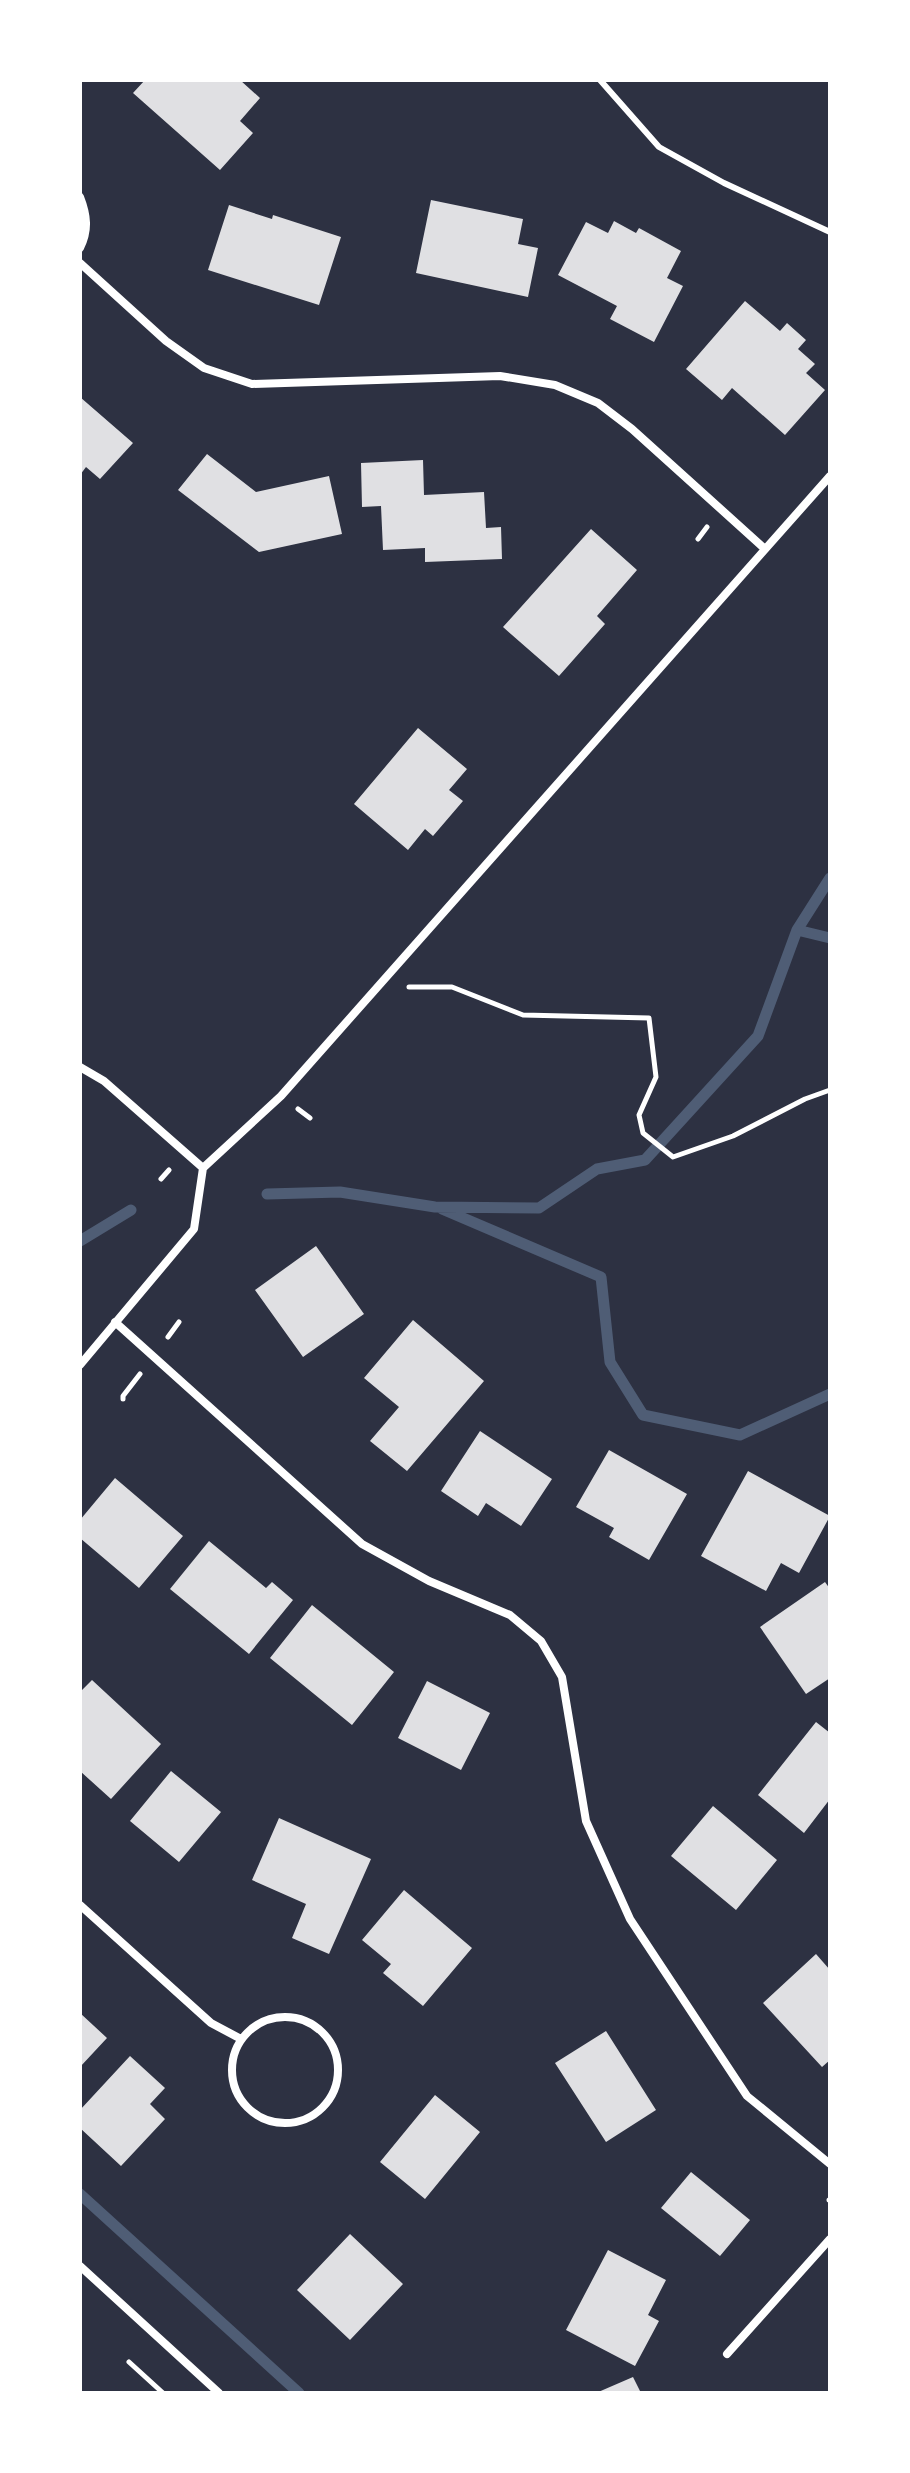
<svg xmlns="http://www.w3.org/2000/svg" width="910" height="2473" viewBox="0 0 910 2473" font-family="'IBM Plex Serif',serif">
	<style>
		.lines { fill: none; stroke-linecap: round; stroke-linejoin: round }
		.stream { stroke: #4f5d75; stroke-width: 11 }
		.building { fill: #e0e0e3 }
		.path { stroke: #fff; stroke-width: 5 }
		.service { stroke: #fff; stroke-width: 6 }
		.minor { stroke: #fff; stroke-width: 8 }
	</style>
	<rect width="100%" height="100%" fill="#2d3142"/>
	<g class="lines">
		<!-- stream -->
		<path class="stream" d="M797 930 830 938
			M267 1194 340 1192 435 1207 539 1208 597 1169 645 1160 758 1036 797 930 830 878
			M442 1209 601 1277 610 1362 643 1415 740 1435 830 1394
			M80 1241 131 1210
			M80 2194 299 2393"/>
	</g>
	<!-- building -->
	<path class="building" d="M145 80H240L260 98 240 121 253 133 220 170 133 93Z
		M431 200 523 219 518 244 538 248 528 297 416 273Z
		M229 205 272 219 273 215 341 237 319 305 208 270Z
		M614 221 636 233 639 228 681 251 667 278 683 286 654 342 610 319 617 306 558 275 586 222 608 233Z
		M745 301 780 331 787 323 806 340 798 349 815 364 806 373 825 390 785 435 732 388 722 400 686 369Z
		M80 397 133 443 100 479 86 467 80 475Z
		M207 454 256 492 329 476 342 534 259 552 178 490Z
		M423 460 424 495 484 492 486 528 501 527 502 559 425 562V548L383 550 381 506 362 507 361 463Z
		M591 529 637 570 597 616 605 624 559 676 503 627Z
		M418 728 467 769 449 790 463 801 433 836 425 829 408 850 354 804Z
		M316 1246 364 1314 303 1357 255 1290Z
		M413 1320 484 1381 407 1471 370 1441 399 1407 364 1378Z
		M480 1431 552 1479 521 1526 486 1503 478 1516 441 1491Z
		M609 1450 687 1494 649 1560 609 1537 614 1528 576 1507Z
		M748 1471 830 1516 799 1573 781 1563 766 1591 701 1556Z
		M115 1478 183 1536 139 1588 80 1538V1520Z
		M209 1541 266 1588 272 1582 293 1600 249 1654 170 1589Z
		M825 1582 830 1589V1678L806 1694 760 1627Z
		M312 1605 394 1672 352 1725 270 1658Z
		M92 1680 161 1744 111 1799 80 1771V1692Z
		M427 1681 490 1713 461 1770 398 1738Z
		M816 1722 830 1733V1799L804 1833 758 1795Z
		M171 1771 221 1812 179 1862 130 1821Z
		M713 1806 777 1860 736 1910 671 1856Z
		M279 1818 371 1859 329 1954 292 1938 306 1904 252 1880Z
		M404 1890 472 1948 423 2006 383 1973 391 1964 362 1940Z
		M816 1954 830 1970V2060L822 2067 763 2003Z
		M80 2013 107 2038 80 2067Z
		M606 2031 656 2110 606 2142 555 2063Z
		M130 2056 165 2088 150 2104 165 2119 121 2166 80 2128V2110Z
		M435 2095 480 2132 425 2199 380 2162Z
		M691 2172 750 2220 720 2256 661 2208Z
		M350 2234 403 2284 350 2340 297 2290Z
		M608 2250 666 2280 648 2315 659 2321 635 2366 566 2330Z
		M633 2377 641 2393H596Z"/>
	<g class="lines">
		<!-- path -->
		<path class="path" d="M698 539 707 527
			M409 987H452L523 1015 649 1018 656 1077 639 1115 643 1133 673 1157 733 1136 805 1099 830 1090
			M298 1109 310 1118
			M161 1179 169 1170
			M168 1337 179 1322
			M123 1399V1396L140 1374
			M829 2200H830
			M129 2362 163 2393"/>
		<!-- service -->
		<path class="service" d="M600 80 659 147 724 183 830 232"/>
		<!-- minor -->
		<path class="minor" d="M80 197C87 215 89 230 80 248
			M80 263 166 341 204 368 252 384 500 376 555 385 598 403 632 429 765 549
			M80 1067 104 1081 203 1168
			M115 1322 362 1544 429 1581 510 1615 541 1641 562 1677 586 1821 630 1919 747 2096 830 2164
			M80 1365 194 1229 203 1168 281 1096 830 476
			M80 1905 211 2023 241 2039
			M232 2070a53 53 0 1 1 106 0a53 53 0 1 1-106 0Z
			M80 2266 219 2393
			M727 2354 830 2239"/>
	</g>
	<!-- border -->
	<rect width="910" height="2473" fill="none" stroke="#ffffff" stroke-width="164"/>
</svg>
